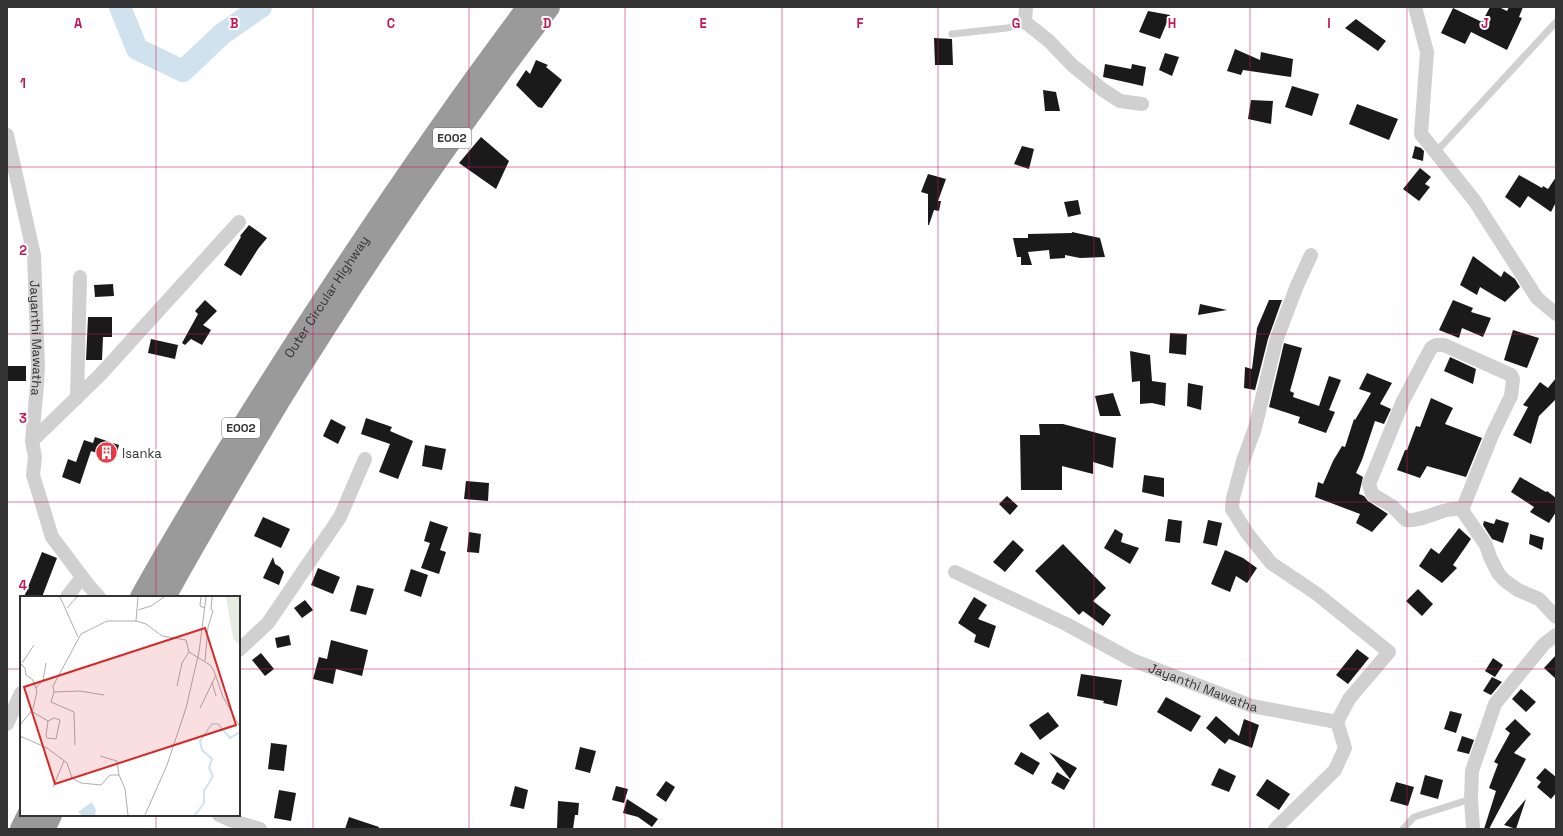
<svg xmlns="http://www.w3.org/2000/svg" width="1563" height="836" viewBox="0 0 1563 836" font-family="'Space Grotesk',sans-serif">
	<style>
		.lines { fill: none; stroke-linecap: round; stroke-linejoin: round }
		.river { stroke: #cfe2ee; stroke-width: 22 }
		.building { fill: #1a1a1a }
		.service { stroke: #d0d0d0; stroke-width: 7 }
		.minor { stroke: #d0d0d0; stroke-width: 14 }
		.motorway { stroke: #9a9a9a; stroke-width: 22 }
		.grid { fill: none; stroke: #c2185b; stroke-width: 1; stroke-opacity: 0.55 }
		.labels { text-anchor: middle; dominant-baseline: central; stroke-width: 4; stroke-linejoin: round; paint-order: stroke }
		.shield { fill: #fff; stroke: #707070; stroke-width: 1 }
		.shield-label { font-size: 12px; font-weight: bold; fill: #333 }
		.street-label { font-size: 13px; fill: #333; stroke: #fff }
		.poi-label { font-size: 13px; fill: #333; stroke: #fff; text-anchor: start }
		.inset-river { fill: none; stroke: #cfe2ee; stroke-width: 2 }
		.inset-road { fill: none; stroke: #adadad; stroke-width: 1 }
		.view { fill: #d62828; fill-opacity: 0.15; stroke: #d62828; stroke-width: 2 }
		.inset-edge { fill: none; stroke: #333; stroke-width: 2 }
		.grid-label { font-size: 13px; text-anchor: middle; font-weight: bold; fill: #c2185b; stroke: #fff; stroke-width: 4; stroke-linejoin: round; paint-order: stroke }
	</style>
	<rect width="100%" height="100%" fill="#fff"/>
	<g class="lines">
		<!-- river -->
		<path class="river" d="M120 7 137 49 183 71 222 34 261 7"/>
	</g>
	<!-- building -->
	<path class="building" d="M1490 7H1499L1507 11 1509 7H1523L1519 17 1522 18 1507 50 1471 32 1465 44 1441 33 1453 8 1482 22Z
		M1148 11 1170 15 1160 39 1139 32Z
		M1356 19 1386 41 1378 51 1345 28Z
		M934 38 952 39 953 65H935Z
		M1235 49 1260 60 1261 52 1293 59 1291 77 1243 70 1241 75 1227 71Z
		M1165 53 1179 57 1172 76 1159 70Z
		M536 60 548 65 546 67 562 80 542 108 538 107 516 85 526 70 530 74Z
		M1105 64 1131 69 1132 64 1146 67 1143 86 1103 77Z
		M1292 86 1319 94 1312 116 1285 107Z
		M1043 90 1056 92 1060 111H1045Z
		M1251 100 1273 101 1271 124 1248 119Z
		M1357 104 1398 119 1389 140 1349 124Z
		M481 137 509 161 496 189 459 163Z
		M1022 146 1034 149 1029 169 1014 164Z
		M1415 146 1421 148 1424 151 1423 161 1412 158Z
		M1420 168 1431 177 1425 184 1430 187 1419 201 1403 189Z
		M928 174 946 179 938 201H941L939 211 934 210 929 225H928V194L921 192Z
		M1519 175 1542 188 1543 186 1548 189 1556 177V202L1551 212 1528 196 1520 208 1505 197Z
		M1078 200 1081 214 1068 217 1064 202Z
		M249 225 267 238 258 249 241 276 224 265 241 237 240 236Z
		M1072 232 1100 238 1105 257 1080 258 1065 255V258L1050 259 1049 250 1028 252 1032 265H1021V257H1017L1013 238H1028V234L1072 233Z
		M1473 256 1501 277 1504 271 1515 279 1520 287 1505 302 1480 287 1477 295 1460 285Z
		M113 284 114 296 95 297 94 285Z
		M205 300 217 311 203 325 211 330 202 345 191 339 185 345 182 343 198 314 195 311Z
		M1269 300H1282L1268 339 1255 390 1244 388 1245 367 1252 369 1257 328Z
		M1453 300 1473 308 1471 312 1491 318 1483 337 1462 328 1459 338 1439 330Z
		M1200 304 1227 310 1198 315Z
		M88 317H112V337H103L102 360H86Z
		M1513 330 1539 338 1527 368 1504 360Z
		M1170 333 1187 334 1186 355 1169 353Z
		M151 339 178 345 175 359 148 353Z
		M1284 343 1302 348 1290 391 1294 393 1293 397 1319 406 1329 376 1341 380 1329 410 1335 412 1326 433 1298 423 1300 417 1269 407Z
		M1130 351 1150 355 1152 381 1166 383 1165 406 1152 403 1140 404V381L1132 382Z
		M1450 357 1476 369 1473 384 1444 371Z
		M7 366H26V381H7Z
		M1367 373 1392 383 1380 404 1391 409 1384 424 1375 421 1362 460 1356 473 1363 477 1359 494 1364 496 1368 501 1388 514 1372 532 1356 523 1360 514 1315 497 1318 482 1323 484 1333 461 1342 446 1345 447 1354 419 1355 420 1371 393 1359 389Z
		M1556 378V399L1539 416 1531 444 1513 435 1528 407 1523 405 1540 382 1548 388Z
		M1188 383 1203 386 1201 410 1187 406Z
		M1113 393 1121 416H1100L1095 396Z
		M1431 398 1453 408 1445 424 1482 438 1466 477 1427 466 1420 478 1397 470 1405 450H1407L1416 426 1420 427Z
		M366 418 392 427 390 431 413 441 398 479 379 472 390 444 361 434Z
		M331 419 346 427 338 444 323 436Z
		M1039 424H1063L1116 438 1113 468 1093 462V474L1062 466V490H1021L1020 435H1040Z
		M95 437 119 445 115 459 91 451 80 484 62 477 68 459 76 462 84 440 93 443Z
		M425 445 446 449 442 470 422 466Z
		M1144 475 1164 478V497L1142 492Z
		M1520 477 1546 492 1547 491 1556 498V512L1549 523 1530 512 1534 507 1511 492Z
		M466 481 489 483 488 501 464 499Z
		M1007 496 1018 506 1010 515 999 504Z
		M263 517 290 529 281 548 254 536Z
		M1168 519 1182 521 1180 543 1165 541Z
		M1496 519 1509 523 1503 543 1492 539 1483 525 1484 521 1494 524Z
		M1208 520 1222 523 1217 546 1203 543Z
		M430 521 448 527 440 550 446 552 439 574 421 568 430 543 424 541Z
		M1459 528 1471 539 1453 565 1457 568 1442 583 1419 566 1431 548 1439 554Z
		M1115 529 1123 534 1121 542 1139 548 1130 564 1104 548Z
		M469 532 481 534 479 553 467 552Z
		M1530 534 1544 538 1542 550 1529 544Z
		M1013 540 1024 550 1005 572 993 562Z
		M1063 544 1106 588 1093 601 1111 615 1103 626 1083 611 1079 615 1035 571Z
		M1225 550 1243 558 1257 568 1247 583 1236 576 1230 592 1211 584Z
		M42 552 57 558 42 597H24Z
		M273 557 275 564 280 567 284 572 279 585 263 578Z
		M318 568 340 577 333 594 311 585Z
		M411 569 428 575 421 597 404 591Z
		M357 585 374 589 366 615 350 611Z
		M1418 589 1433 604 1422 616 1406 601Z
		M974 597 987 605 978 619 996 626 989 648 974 642 976 635 958 623Z
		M305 600 313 610 302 618 294 608Z
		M289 635 291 645 277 648 275 638Z
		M331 640 368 650 362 676 336 669 333 684 313 679 319 657 327 659Z
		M1357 649 1369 658 1348 684 1336 675Z
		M261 653 274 669 265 676 252 660Z
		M1556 655V679L1544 668Z
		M1493 658 1503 665 1495 677 1485 671Z
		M1081 674 1122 680 1117 706 1103 703 1104 701 1077 696Z
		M1492 677 1502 682 1491 695 1483 691Z
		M1521 689 1536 702 1526 712 1512 699Z
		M1166 697 1201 716 1191 732 1157 712Z
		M1450 711 1462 714 1456 733 1444 729Z
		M1048 712 1059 726 1040 740 1029 725Z
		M1216 716 1239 736 1244 719 1259 725 1252 748 1229 739 1225 744 1206 728Z
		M1515 719 1531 734 1514 753 1526 759 1489 829H1484L1496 791 1489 788 1498 764 1494 762 1510 733 1505 729Z
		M1462 736 1474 740 1469 754 1457 751Z
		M271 743 287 745 284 771 268 769Z
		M580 747 596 751 590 773 575 769Z
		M1021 752 1040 763 1033 775 1014 764Z
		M1049 752 1077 768 1070 779Z
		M1219 768 1236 776 1229 792 1211 785Z
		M1545 768 1556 777V793L1551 799 1537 787 1541 782 1536 778Z
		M1057 772 1070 780 1064 790 1051 783Z
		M1425 775 1443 780 1438 799 1420 794Z
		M1267 779 1290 794 1279 810 1256 795Z
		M666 781 675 787 666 802 656 795Z
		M1396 782 1414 787 1408 806 1390 801Z
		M515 786 528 790 524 809 510 806Z
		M616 786 628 789 624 803 612 800Z
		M279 790 296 793 291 821 274 818Z
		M627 799 658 819 652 827 638 817 623 813Z
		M1526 799 1516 829 1504 825Z
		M558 801 579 803 578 815H575L573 829H557Z
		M349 817 379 827 378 829H345Z"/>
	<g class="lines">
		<!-- service -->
		<path class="service" d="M952 34 1007 28 1025 22
			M1436 152 1556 22
			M1403 829 1414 817 1471 799"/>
		<!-- minor -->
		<g class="minor">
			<path d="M1026 7 1025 22 1049 41 1072 65 1103 90 1120 101 1142 104"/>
			<path d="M1415 7 1427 52 1421 134 1474 200 1537 298 1556 314"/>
			<path id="s1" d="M7 135 34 255 38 367 37 384 32 441 35 457 33 475 52 537 89 586 99 597"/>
			<path d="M1311 255 1296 288 1276 341 1255 428 1243 461 1233 498 1232 509 1247 533 1271 563 1317 594 1389 652 1349 699 1337 722"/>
			<path d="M77 398 80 277"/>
			<path d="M32 441 100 375 239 222"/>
			<path d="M1462 510 1493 433 1511 396 1513 379 1511 375 1444 345H1436L1431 348 1403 401 1369 484 1372 494 1392 506 1406 520C1426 522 1444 505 1462 510L1486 545 1490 557 1498 573 1504 580 1518 590 1539 599 1556 617"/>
			<path id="s2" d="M955 572 1066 624 1132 660 1252 706 1337 722 1345 748 1335 770 1275 829"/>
			<path d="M67 597 82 577"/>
			<path d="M239 650 268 623 340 517 365 459"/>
			<path d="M7 724 21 693"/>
			<path d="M219 815 230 820 260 829"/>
			<path d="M1473 829 1471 799 1472 771 1495 704 1544 644 1556 635"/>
		</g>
		<!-- motorway -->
		<g class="motorway">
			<path id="s3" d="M141 597C191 507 246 420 302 333 374 222 448 113 528 7"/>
			<path d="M165 597C201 531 240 466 279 401 363 265 452 134 549 7"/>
			<path d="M21 829 28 815"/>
			<path d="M44 829 51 815"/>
		</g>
	</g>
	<!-- grid -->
	<path class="grid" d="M156 7V597M313 7V829M469 7V829M625 7V829M782 7V829M938 7V829M1094 7V829M1250 7V829M1407 7V829M7 167H1556M7 334H1556M7 502H1556M7 669H21M239 669H1556M156 815V829"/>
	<!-- icons -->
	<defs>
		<symbol id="building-disc" viewBox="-11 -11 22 22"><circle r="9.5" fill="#e63946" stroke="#fff"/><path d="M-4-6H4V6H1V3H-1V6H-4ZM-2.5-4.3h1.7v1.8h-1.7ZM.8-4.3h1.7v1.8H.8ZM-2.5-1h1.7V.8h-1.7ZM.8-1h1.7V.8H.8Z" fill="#fff"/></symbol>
	</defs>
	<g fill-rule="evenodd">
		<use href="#building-disc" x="94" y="440" width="25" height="25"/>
	</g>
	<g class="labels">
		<!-- shield labels -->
		<g class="shield">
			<rect x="433" y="128" width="38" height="20" rx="3"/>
			<rect x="222" y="418" width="38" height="20" rx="3"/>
		</g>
		<g class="shield-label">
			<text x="452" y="138">E002</text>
			<text x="241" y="428">E002</text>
		</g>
		<!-- street labels -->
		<g class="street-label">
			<text stroke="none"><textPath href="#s3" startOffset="353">Outer Circular Highway</textPath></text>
			<text stroke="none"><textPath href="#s1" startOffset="206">Jayanthi Mawatha</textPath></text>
			<text stroke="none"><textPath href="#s2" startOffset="274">Jayanthi Mawatha</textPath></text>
		</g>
		<!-- poi labels -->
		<g class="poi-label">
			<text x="122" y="453">Isanka</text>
		</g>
	</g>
	<!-- overview -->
	<g transform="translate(20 596)">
		<rect width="220" height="220" fill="#fff"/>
		<path d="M206 1H220V50L213 42Z" fill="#e6ecdf"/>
		<path d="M72 206 76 214 75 219H62L58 216Z" fill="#cfe2ee"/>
		<path class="inset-river" d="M175 219 184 207V195L193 180 189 172 192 163 182 154 180 145 192 128H198L210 142 220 136"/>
		<path class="inset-road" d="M40 1 58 41M181 1 180 10 185 12M47 12 57 1M118 14 131 10 144 1M116 25 118 1M185 65 188 31 193 15 191 13 192 1M0 67 5 72 6 79 13 84 17 95 13 113 0 129M2 67 14 49M192 86 196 100M157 90 162 67 169 56M16 92 23 84 26 67M34 96 31 106 54 116 55 149M84 99 60 95 34 96 33 90 61 38 87 25H116L126 28 142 40 166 44 169 56 190 69 194 75 203 101 220 131M180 112 196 79M11 115 28 125M34 122 40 124 36 143 27 142 26 140 28 125ZM0 140 27 152 47 167 52 182 61 187 81 189 90 179H99L105 193 108 219M80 160 97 165 99 179M33 191 44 165M125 219 147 169 166 112 179 56 186 1"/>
		<path class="view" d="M185 32 216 129 35 188 4 91Z"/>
		<rect width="220" height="220" class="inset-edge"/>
	</g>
	<g class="grid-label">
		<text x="78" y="28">A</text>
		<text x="234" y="28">B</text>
		<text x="391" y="28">C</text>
		<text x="547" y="28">D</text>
		<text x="703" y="28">E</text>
		<text x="860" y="28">F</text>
		<text x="1016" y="28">G</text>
		<text x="1172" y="28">H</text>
		<text x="1329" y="28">I</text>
		<text x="1485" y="28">J</text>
		<text x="23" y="88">1</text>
		<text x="23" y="255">2</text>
		<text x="23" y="423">3</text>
		<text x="23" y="590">4</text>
	</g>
	<!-- border -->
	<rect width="1563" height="836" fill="none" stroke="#333333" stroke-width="16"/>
</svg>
